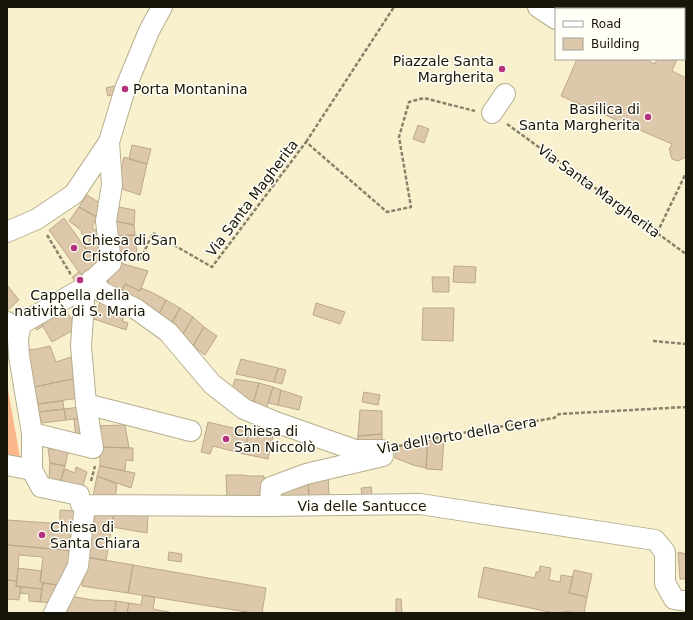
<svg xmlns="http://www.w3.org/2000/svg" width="693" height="620" viewBox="0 0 693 620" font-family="'DejaVu Sans',sans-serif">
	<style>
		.green { fill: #fab78c }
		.building { fill: #dec8ab; stroke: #bca78a }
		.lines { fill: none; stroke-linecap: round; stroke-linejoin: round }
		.minor-casing { stroke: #b6af8e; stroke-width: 22 }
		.path { stroke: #87826b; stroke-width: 2.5; stroke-dasharray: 4 2; stroke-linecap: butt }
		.minor { stroke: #fff; stroke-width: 20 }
		.poi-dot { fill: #b4327c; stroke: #fffef7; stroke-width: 1.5 }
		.labels { text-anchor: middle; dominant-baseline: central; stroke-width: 3; stroke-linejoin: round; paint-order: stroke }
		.poi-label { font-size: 14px; fill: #171408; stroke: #fffef7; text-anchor: start }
		.street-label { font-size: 14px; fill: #171408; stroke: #fffef7 }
	</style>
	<rect width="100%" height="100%" fill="#f9f1ce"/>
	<!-- green -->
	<path class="green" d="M7 384 21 463 7 461Z"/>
	<!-- building -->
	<path class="building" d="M577 59H644L655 64 657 59H677L672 71 686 78V157L678 161 672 159 670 153 671 151 669 150 672 144 561 96Z
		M118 85 120 93 108 96 106 88Z
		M418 125 429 129 424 143 413 139Z
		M132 145 151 149 147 164 129 159Z
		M124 157 147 164 140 195 119 188 121 172Z
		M87 195 103 205 100 219 79 207Z
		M113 206 135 210 134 225 110 220Z
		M79 207 97 217 92 228 98 231V238L93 235 90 240 81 233 82 231 69 221Z
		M64 218 98 266 85 278 79 272 49 230Z
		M110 220 134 225 135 235 112 236Z
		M93 235 98 238 104 262 98 266 85 247Z
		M135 235 137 254 116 256 112 236Z
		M120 263 148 271 140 291 125 284 119 297 105 290 111 274Z
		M454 266 476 267 475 283 453 282Z
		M79 272 85 278 79 287 72 277Z
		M432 277H449V292H433Z
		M125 284 140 291 141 288 153 293 166 300 157 318 119 297Z
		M7 285 19 300 7 311Z
		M102 296 127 308 122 321 128 323 126 330 94 319Z
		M166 300 180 308 169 328 157 318Z
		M316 303 345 312 340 324 313 315Z
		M180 308 193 317 181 337 169 328Z
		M423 308H454L453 341 422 340Z
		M65 309 77 328 52 342 41 323Z
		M193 317 204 327 193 346 181 337Z
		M39 320 43 326 37 330 33 326Z
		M204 327 217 336 205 355 193 346Z
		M50 346 56 362 74 356 77 378 34 387 24 350 37 349Z
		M241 359 278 368 274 382 236 374Z
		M278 368 286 370 282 384 274 382Z
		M77 378 79 398 38 404 34 387Z
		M235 379 259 383 252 408 230 395Z
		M259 383 273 387 265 412 252 408Z
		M273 387 281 390 278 405 268 403Z
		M281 390 302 397 299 410 278 405Z
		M364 392 380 395 378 405 362 402Z
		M63 401 64 409 39 412 38 404Z
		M81 407 83 418 66 420 64 409Z
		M64 409 66 420 42 423 39 412Z
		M360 410 382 411V434L358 436Z
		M83 418 86 439H76L74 419Z
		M208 422 249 432 244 454 213 446 210 454 201 452Z
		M265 424 275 427 268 459 244 454 249 432 267 437 269 430 264 428Z
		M125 425 129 448 100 447 95 426Z
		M264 428 269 430 267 437 262 435Z
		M382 434V443L357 446 358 436Z
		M444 436 442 470 426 469 428 440Z
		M428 440 426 468 413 465 395 458 396 447Z
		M100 447 133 448V461L126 460 125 471 100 466Z
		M69 448 65 466 50 463 48 449Z
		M50 463 65 466 60 482 49 480Z
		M100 466 135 473 131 488 97 476Z
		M76 467 87 472 82 488 60 482 65 469 75 473Z
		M328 473 329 497 309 498 308 476Z
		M226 475H241L250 476H264L265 496 227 499Z
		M97 476 117 484 115 500 93 496Z
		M308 476 309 498 280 499 278 488Z
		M371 487 372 495 362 496 361 488Z
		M60 510 78 511 77 525 60 524Z
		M96 511 114 512 106 561 87 557Z
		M114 512 148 513 147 533 112 527Z
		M7 520 77 525 76 551 7 545Z
		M7 545 76 551 63 586 40 582 43 557 19 555 17 581 7 580Z
		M169 552 182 554 181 562 168 560Z
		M678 552 686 554V579H680Z
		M87 557 133 565 128 593 82 586Z
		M133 565 266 588 262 613H253L128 593Z
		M540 566 551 568 549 580 560 582 561 575 573 577 569 593 587 597 584 613H575L564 611 563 613H554L478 597 484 567 535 578 536 572H539Z
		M18 568 42 571 40 582 43 583 42 589 16 586Z
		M574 570 592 574 587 597 569 593Z
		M7 580 17 581 16 586 21 587 19 600 7 599Z
		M43 583 63 586 55 603 40 602Z
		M21 587 42 589 40 602 29 601V594L20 593Z
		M143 595 155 597 153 609 169 612 168 613H127L129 603 141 605Z
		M70 596 92 600 116 601 115 613H63Z
		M396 599H401L402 613H396Z
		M116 601 129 603 127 613H115Z"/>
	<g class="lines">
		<defs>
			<path id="minor" d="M538 7 556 19
				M574 9V7
				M492 113 505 94
				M7 232 37 219 74 194 109 142
				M91 280 102 292 136 309 168 332 212 384 244 409 278 423 355 450H382L383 456 306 474 271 487 270 506
				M7 322 12 327 18 339 21 324 85 287 111 263 106 221 112 185 109 142 125 89 149 31 162 7
				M86 404 191 431
				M32 433 93 448 86 404 81 346 85 287
				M7 465 32 470V433L19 356 18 339
				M32 470 41 487 79 495 81 504 85 505 270 506 420 504 655 540 665 552V583L674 599 686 601
				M54 613 78 566 85 505"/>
		</defs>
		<!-- minor casing -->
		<use href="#minor" class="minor-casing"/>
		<!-- path -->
		<path class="path" d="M673 7 675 9
			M684 19 686 22
			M507 124 686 254
			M306 142 394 7
			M657 233 686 173
			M47 235 70 273V275
			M128 260H140L153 233 212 267 306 142 387 212 411 207 399 137 409 102 424 98 475 111
			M653 341 686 344
			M399 446 444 436 554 418 559 414 686 407
			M91 481 95 466"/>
		<!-- minor -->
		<use href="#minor" class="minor"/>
	</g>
	<!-- markers -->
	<g class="poi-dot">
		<circle cx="502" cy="69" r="4"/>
		<circle cx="125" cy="89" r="4"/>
		<circle cx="648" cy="117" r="4"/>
		<circle cx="74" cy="248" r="4"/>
		<circle cx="80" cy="280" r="4"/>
		<circle cx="226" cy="439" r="4"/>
		<circle cx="42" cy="535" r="4"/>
	</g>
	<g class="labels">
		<!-- poi labels -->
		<g class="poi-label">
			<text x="494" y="61" text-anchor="end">Piazzale Santa<tspan x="494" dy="16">Margherita</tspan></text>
			<text x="133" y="89">Porta Montanina</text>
			<text x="640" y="109" text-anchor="end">Basilica di<tspan x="640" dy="16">Santa Margherita</tspan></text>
			<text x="82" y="240">Chiesa di San<tspan x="82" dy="16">Cristoforo</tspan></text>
			<text x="80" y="295" text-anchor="middle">Cappella della<tspan x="80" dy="16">natività di S. Maria</tspan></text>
			<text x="234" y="431">Chiesa di<tspan x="234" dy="16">San Niccolò</tspan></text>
			<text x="50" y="527">Chiesa di<tspan x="50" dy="16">Santa Chiara</tspan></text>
		</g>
		<!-- street labels -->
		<g class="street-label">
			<text transform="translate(599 191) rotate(36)">Via Santa Margherita</text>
			<text transform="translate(252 198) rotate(-53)">Via Santa Magherita</text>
			<text transform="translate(457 435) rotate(-10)">Via dell'Orto della Cera</text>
			<text x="362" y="506">Via delle Santucce</text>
		</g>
	</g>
	<!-- border -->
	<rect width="693" height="620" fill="none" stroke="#171408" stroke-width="16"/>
	<!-- legend -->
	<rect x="555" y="8" width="130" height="52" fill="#fffef7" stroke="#a2a097"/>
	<rect x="563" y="21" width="20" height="6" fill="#ffffff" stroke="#a2a097"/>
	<text x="591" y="28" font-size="12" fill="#171408">Road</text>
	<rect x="563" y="38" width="20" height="12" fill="#dec8ab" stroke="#a2a097"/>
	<text x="591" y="48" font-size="12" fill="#171408">Building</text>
</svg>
